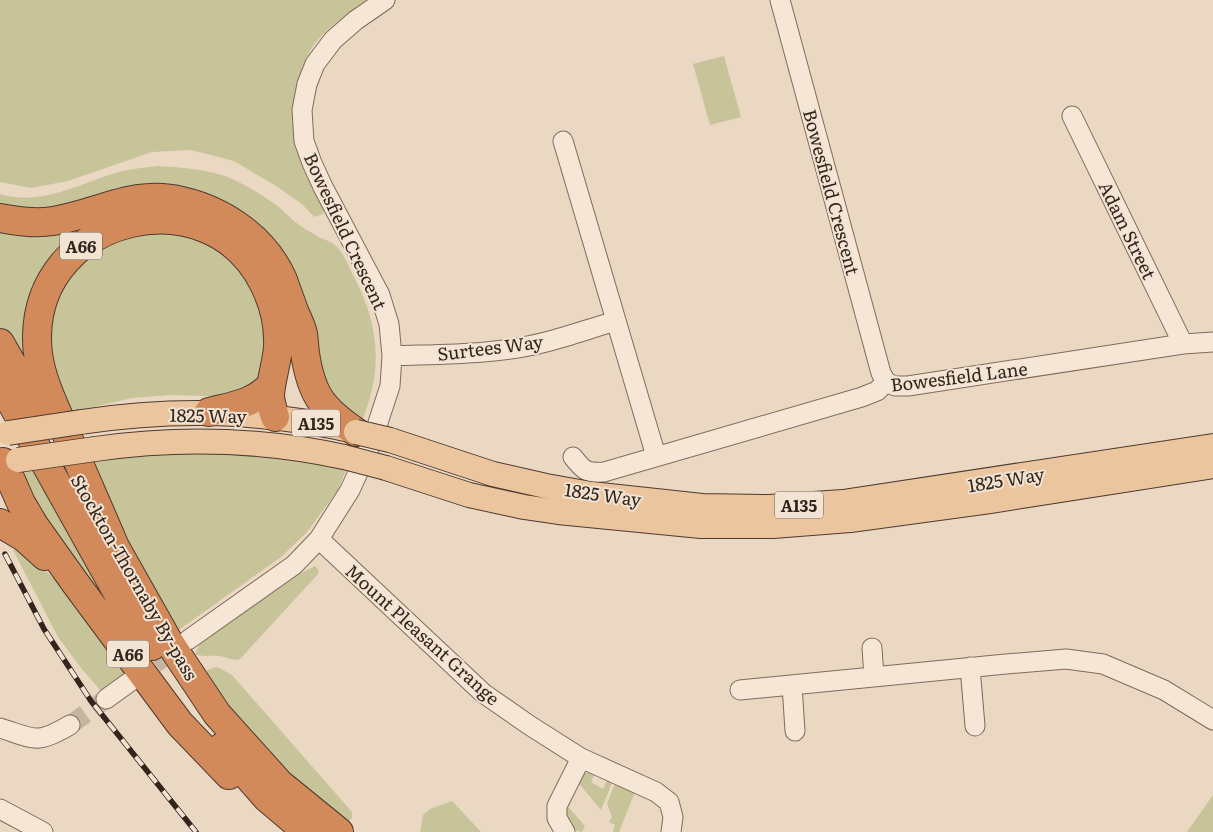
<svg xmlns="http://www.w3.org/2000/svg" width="1213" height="832" viewBox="0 0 1213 832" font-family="Literata,serif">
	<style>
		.green { fill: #c6c498 }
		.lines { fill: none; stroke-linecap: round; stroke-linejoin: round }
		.minor-tunnel { stroke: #c5b4a2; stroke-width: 19; stroke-dasharray: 19 9; stroke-linecap: butt }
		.minor-casing { stroke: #826a5b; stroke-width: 21 }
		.major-casing { stroke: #50392f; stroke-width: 26 }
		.highway-casing { stroke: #50392f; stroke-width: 30 }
		.minor { stroke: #f5e6d5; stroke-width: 19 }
		.major { stroke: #eac59e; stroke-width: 24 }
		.highway { stroke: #d28a5a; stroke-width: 28 }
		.rail-casing { stroke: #33251e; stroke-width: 5.5 }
		.rail { stroke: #f2e3d2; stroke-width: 4; stroke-dasharray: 11; stroke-linecap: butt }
		.major-bridge-casing { stroke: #50392f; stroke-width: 26; stroke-linecap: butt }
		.major-bridge { stroke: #eac59e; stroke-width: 24 }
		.labels { text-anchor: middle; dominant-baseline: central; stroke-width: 4; stroke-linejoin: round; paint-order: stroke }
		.shield { fill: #f2e3d2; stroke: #6c5e54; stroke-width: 1 }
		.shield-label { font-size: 16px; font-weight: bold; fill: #33251e }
		.street-label { font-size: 18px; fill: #33251e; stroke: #f2e3d2 }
	</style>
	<rect width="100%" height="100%" fill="#ead8c3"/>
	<!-- green -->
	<path class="green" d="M0 0H371C352 12 330 24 316 42 300 62 290 103 293 129 295 156 312 182 324 206L323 214 314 217 302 204 276 186 234 161 191 150 152 152 68 181 31 188 0 182Z
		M724 56 741 117 710 125 693 64Z
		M158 166C179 167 201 169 222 175 240 181 259 193 275 204 282 209 288 216 295 222 302 227 310 232 317 236 324 240 332 241 337 247 345 255 349 268 354 277 380 326 383 372 361 423L327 404 305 298C299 280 291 261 278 248L68 212 0 208V194C39 206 75 186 112 174 127 169 142 168 158 166Z
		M95 221H212L281 329 214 228 76 240 33 373 0 330V224Z
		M167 227 219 248 252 281 268 331 261 378 237 397 170 395 132 398 67 413 46 359 51 300 93 246Z
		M238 448 347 467 338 490 307 532 281 557 176 632 129 545 89 459Z
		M28 464 33 468 72 530 137 658 18 475Z
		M20 546 68 592 127 673 101 691 81 668 58 637 13 550Z
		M315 566 318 569V574L240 659C233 661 231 659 224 657 214 654 204 658 195 654L205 633 289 579Z
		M217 667 232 675 352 812V818L346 824 340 822 255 742 209 682 207 670Z
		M586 773H595L591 782 603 789 607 780 612 783 601 810 576 780Z
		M615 784 635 792 619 832H613L615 825 609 822 612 817 607 803Z
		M1213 795V832H1187Z
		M452 801 481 832H420L423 815 430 809Z
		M564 802 585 826 582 832 574 830 566 824Z"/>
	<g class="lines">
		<!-- minor-tunnel -->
		<path class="minor-tunnel" d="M132 680 183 644
			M70 725 106 699"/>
		<defs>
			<path id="minor" d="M780 0 881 373 886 382
				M1072 116 1183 344
				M563 141 656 456
				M392 356C443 354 496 355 546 342 569 336 592 328 616 321
				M886 382 895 386H908L1183 344 1213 342
				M573 457C584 471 586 473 604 472L862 397 877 391 886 382
				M319 539 483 693 529 725 581 758 656 792 669 802 673 817 671 832
				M188 640 294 565 319 539 350 490 371 444 390 386 392 356 389 324 380 295 323 187 312 163 304 141 302 110 307 84 315 64 333 40 356 20 385 0
				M872 648 874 677
				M970 667 975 726
				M792 685 795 731
				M740 690 1006 664 1066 659 1103 664 1164 690 1213 720
				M106 699 131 681
				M0 728C35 739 36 745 70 725
				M0 809 43 832
				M565 832 557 818V806L581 758"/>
			<path id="major" d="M81 422C175 408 261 410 355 431
				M390 440 493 474 546 486 591 494 702 506 769 507 843 502 1213 446
				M95 449C178 437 261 439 344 457
				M386 468 469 495 524 507 558 512 701 526H773L850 520 990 501 1213 466"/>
			<path id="highway" d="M0 218C17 221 35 224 53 221 99 214 133 189 182 201 225 211 265 239 283 280 286 289 289 297 292 305 295 315 301 324 303 334 304 340 304 346 305 353 311 394 322 409 356 432
				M0 343 46 424
				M0 382 121 599 152 646
				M209 412C233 406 254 404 271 385
				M3 462 21 503 34 525 76 584 180 724 229 775
				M0 523 25 538 45 556
				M106 531 167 639 217 714 280 784 339 832
				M115 547C100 511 84 476 69 440 55 406 36 373 37 336 39 214 210 174 264 284 274 304 279 325 278 347 277 363 271 379 270 395 270 402 273 410 275 417
				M222 747 267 798 307 832"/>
		</defs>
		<!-- minor casing -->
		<use href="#minor" class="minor-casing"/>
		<!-- major casing -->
		<use href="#major" class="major-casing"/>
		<!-- highway casing -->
		<use href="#highway" class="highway-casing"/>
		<!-- minor -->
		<use href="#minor" class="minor"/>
		<!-- major -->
		<use href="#major" class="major"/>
		<!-- highway -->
		<use href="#highway" class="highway"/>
		<defs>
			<path id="rail" d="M5 554 44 629 91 701 196 832"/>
		</defs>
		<!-- rail casing -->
		<use href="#rail" class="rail-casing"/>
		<!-- rail -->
		<use href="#rail" class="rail"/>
		<defs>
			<path id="major-bridge" d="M356 432 390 440
				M8 433 81 422
				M344 457 386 468
				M18 460 95 449"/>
		</defs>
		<!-- major-bridge casing -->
		<use href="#major-bridge" class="major-bridge-casing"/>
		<!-- major-bridge -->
		<use href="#major-bridge" class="major-bridge"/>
	</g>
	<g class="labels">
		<!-- shield labels -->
		<g class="shield">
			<rect x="60" y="232.5" width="42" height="27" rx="4"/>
			<rect x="292" y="409.5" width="48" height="27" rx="4"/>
			<rect x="775" y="491.5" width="48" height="27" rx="4"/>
			<rect x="107" y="640.5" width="42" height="27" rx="4"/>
		</g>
		<g class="shield-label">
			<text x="81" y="246">A66</text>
			<text x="316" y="423">A135</text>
			<text x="799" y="505">A135</text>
			<text x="128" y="654">A66</text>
		</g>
		<!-- street labels -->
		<g class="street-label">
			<text transform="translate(832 192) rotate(75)">Bowesfield Crescent</text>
			<text transform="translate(1128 230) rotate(64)">Adam Street</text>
			<text transform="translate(346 231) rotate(65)">Bowesfield Crescent</text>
			<text transform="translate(490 347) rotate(-7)">Surtees Way</text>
			<text transform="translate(959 376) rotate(-7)">Bowesfield Lane</text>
			<text transform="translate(208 415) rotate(1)">1825 Way</text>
			<text transform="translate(1006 479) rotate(-9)">1825 Way</text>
			<text transform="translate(603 494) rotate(8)">1825 Way</text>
			<text transform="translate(135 577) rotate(60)">Stockton-Thornaby By-pass</text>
			<text transform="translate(423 634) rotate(42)">Mount Pleasant Grange</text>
		</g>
	</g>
</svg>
